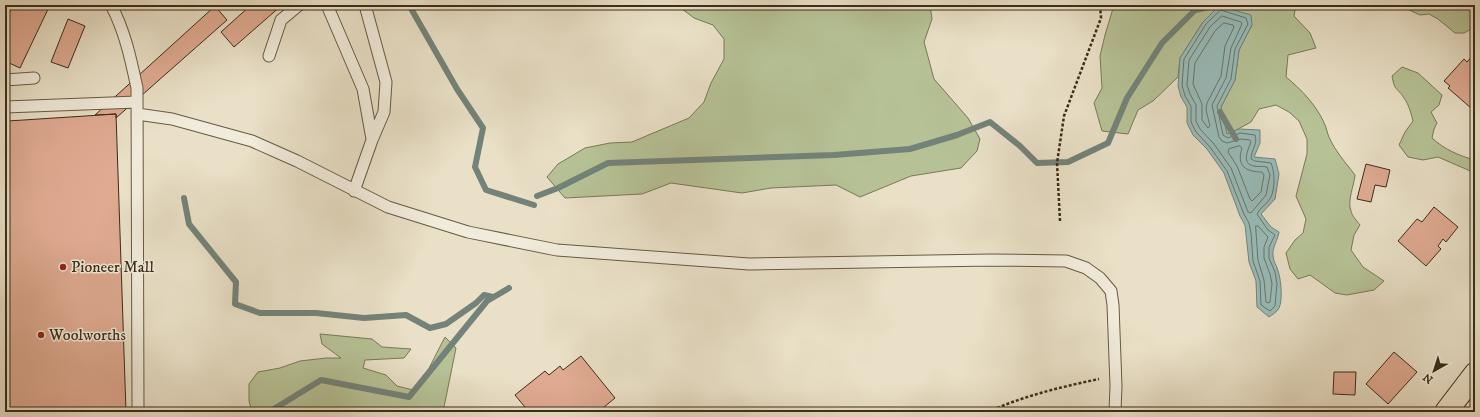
<svg xmlns="http://www.w3.org/2000/svg" width="1480" height="417" viewBox="0 0 1480 417" font-family="'IM FELL DW Pica',serif">
	<style>
		.green { fill: #b6c296; stroke: #797858 }
		.water { fill: #98bcb9; stroke: #738379 }
		.lines { fill: none; stroke-linecap: round; stroke-linejoin: round }
		.shore { stroke: #6a7469; stroke-width: 1 }
		.stream { stroke: #738379; stroke-width: 6 }
		.building { fill: #dfaa91; stroke: #3c2d19 }
		.service-casing { stroke: #675a44; stroke-width: 13 }
		.primary-casing { stroke: #3c2d19; stroke-width: 24 }
		.path { stroke: #3c2d19; stroke-width: 2.5; stroke-dasharray: 3 2; stroke-linecap: butt }
		.service { stroke: #f1ebdb; stroke-width: 11 }
		.primary { stroke: #e9e0c7; stroke-width: 22 }
		.poi-dot { fill: #8f2418; stroke: #f1ebdb; stroke-width: 1.5 }
		.labels { text-anchor: middle; dominant-baseline: central; stroke-width: 3; stroke-linejoin: round; paint-order: stroke }
		.poi-label { font-size: 16px; fill: #3c2d19; stroke: #f1ebdb; text-anchor: start }
	</style>
	<rect width="100%" height="100%" fill="#e9e0c7"/>
	<filter id="stains"><feTurbulence type="fractalNoise" baseFrequency=".005" numOctaves="4"/><feColorMatrix values="0 0 0 0 .2 0 0 0 0 .09 0 0 0 0 .02 0 0 0 .5 -.17"/></filter>
	<radialGradient id="worn" r=".72"><stop offset=".6" stop-color="#630" stop-opacity="0"/><stop offset="1" stop-color="#630" stop-opacity=".3"/></radialGradient>
	<!-- green -->
	<path class="green" d="M677 5H930L932 19 924 42 934 79 968 118 980 139 977 151 961 168 911 176 860 197 836 185 771 188 742 193 671 183 642 194 565 198 547 177 558 164 585 148 610 143 632 142 689 118 704 102 711 83 724 59V39L713 25 694 18Z
		M1114 5H1296L1294 16 1310 33 1316 48 1288 55 1286 77C1301 89 1318 107 1325 125 1327 129 1327 133 1329 137 1335 151 1346 163 1355 175 1354 186 1347 201 1351 211 1352 216 1357 221 1360 225L1354 235 1351 250 1363 267 1384 281 1374 290 1347 295 1335 293 1310 275 1298 279 1290 269 1286 253 1295 240 1303 233 1306 219 1296 196 1307 154V139L1299 121 1289 112 1276 105 1259 109 1251 122 1227 135 1221 107 1235 80 1239 50 1252 25 1203 22 1180 58 1178 77 1153 101 1138 110 1128 134 1102 131 1094 103 1102 88 1100 56 1105 35Z
		M1403 5H1475V27L1464 33H1455L1438 19 1429 14 1420 15 1403 7Z
		M1402 67 1418 73 1442 95 1439 105 1431 112 1437 123 1434 129 1432 138C1444 149 1459 156 1475 160V173L1438 157 1423 160 1408 157 1399 145 1405 132 1413 121C1411 113 1409 105 1404 98 1397 87 1395 92 1392 76Z
		M320 334 372 339 382 347 411 349 404 358 365 360 363 368 386 375 397 386 413 390 425 376 445 337 456 348 443 412H252L249 401V384L258 372 280 368 300 361 326 358H341L322 344Z"/>
	<!-- water -->
	<path class="water" d="M1219 6 1251 15 1252 25 1239 50 1235 80 1221 107 1227 134 1239 129 1260 130V143L1254 157 1275 159 1279 174 1275 199 1261 214 1271 227 1279 232C1278 240 1272 247 1273 256 1273 261 1277 266 1278 271 1281 279 1283 300 1279 308 1277 312 1272 315 1269 317L1257 307 1256 281 1249 262 1245 225 1240 216 1224 173 1207 149 1193 135 1187 123V107L1181 97 1178 86 1180 58 1203 22Z"/>
	<g class="lines">
		<!-- shore -->
		<path class="shore" d="M1221 10 1246 18 1248 24 1235 49 1231 79 1217 106 1223 135 1228 138 1240 133 1255 135C1258 144 1251 150 1251 159L1255 161 1271 163C1275 172 1275 188 1271 197 1268 204 1260 207 1257 214L1268 230 1275 235 1269 247V258L1275 272 1277 284 1275 306 1270 311 1261 305 1260 281 1253 261 1251 233 1249 223 1244 214 1227 171 1210 147 1196 132 1191 122V106L1185 96 1182 85 1184 59 1206 24Z
			M1222 16 1241 22 1242 24 1231 48 1226 78 1212 105 1219 137 1222 141 1227 143 1241 139 1250 140 1251 142C1248 150 1241 164 1254 166 1258 167 1263 166 1267 167L1270 175 1266 195 1251 213 1248 212 1231 168 1214 144 1200 129 1196 121V105L1190 94 1187 85 1189 60 1210 27Z
			M1224 23 1233 25 1234 27 1225 46 1221 76 1207 103 1206 110 1210 126 1208 128 1202 120V104L1193 84 1195 63 1215 31Z
			M1240 146 1242 148C1236 166 1246 172 1262 172L1264 175 1261 192 1252 201 1250 199 1237 166 1228 152 1229 149Z
			M1256 226H1258L1268 237 1264 247V258L1270 274 1272 284 1270 302 1269 303 1266 302 1264 280 1258 260Z"/>
		<!-- stream -->
		<path class="stream" d="M409 5 457 89 483 128 475 167 486 190 534 205
			M1220 112 1236 139
			M537 196 558 188 608 163 834 155 910 149 957 135 990 122 1020 146 1037 163 1068 162 1108 143 1127 98 1162 43 1195 10 1219 5
			M184 198 189 224 236 282 235 304 260 313H316L364 318 406 315 430 328 446 324 476 303 484 295 493 297
			M269 412 321 380 409 397 487 301 509 288"/>
	</g>
	<!-- building -->
	<path class="building" d="M13 5H50L20 68 5 61V22Z
		M251 5H282L234 47 221 32Z
		M215 6 227 20 116 118V114L95 115Z
		M68 19 85 26 68 68 51 62Z
		M1475 53V104L1471 108 1448 88 1450 86 1444 81 1464 59 1467 62Z
		M5 88H6L8 121 116 114 126 412H5Z
		M1366 164 1390 170 1386 187 1375 185 1371 202 1357 199Z
		M1434 207 1458 227 1446 242 1443 239 1438 246 1441 249 1426 266 1398 241 1417 219 1422 222Z
		M1394 352 1417 372 1388 404 1366 384Z
		M581 356 615 398 598 412H529L515 395 545 371 549 375 560 366 563 370Z
		M1334 372H1356L1355 395 1333 394Z"/>
	<g class="lines">
		<defs>
			<path id="service" d="M111 5C125 31 131 60 137 88L138 412
				M327 5 363 89 372 139
				M269 56 281 20 299 5
				M5 80 34 78
				M5 107 137 102
				M137 114 172 119 252 141 297 161 388 207 468 232 557 250 749 264 991 260 1066 261 1086 268 1100 278 1111 291 1113 305 1116 386 1115 412
				M354 191 372 140 384 112 386 82 365 5"/>
			<path id="primary" d="M1446 412 1475 374"/>
		</defs>
		<!-- service casing -->
		<use href="#service" class="service-casing"/>
		<!-- primary casing -->
		<use href="#primary" class="primary-casing"/>
		<!-- path -->
		<path class="path" d="M1060 221 1057 163 1064 116 1101 18 1100 5
			M988 412C1023 396 1061 387 1099 379"/>
		<!-- service -->
		<use href="#service" class="service"/>
		<!-- primary -->
		<use href="#primary" class="primary"/>
	</g>
	<!-- markers -->
	<g class="poi-dot">
		<circle cx="63" cy="267" r="4"/>
		<circle cx="41" cy="335" r="4"/>
	</g>
	<g class="labels">
		<!-- poi labels -->
		<g class="poi-label">
			<text x="71" y="267">Pioneer Mall</text>
			<text x="49" y="335">Woolworths</text>
		</g>
	</g>
	<!-- margin -->
	<rect width="1480" height="417" fill="none" stroke="#e9e0c7" stroke-width="20"/>
	<rect x="6" y="6" width="1468" height="405" fill="none" stroke="#3c2d19" stroke-width="2"/>
	<rect x="10" y="10" width="1460" height="397" fill="none" stroke="#3c2d19"/>
	<!-- north arrow -->
	<g transform="translate(1434 371) rotate(219)" stroke="#f1ebdb" stroke-width="3" paint-order="stroke">
	<path d="M0-3L7 15L0 10L-7 15Z" fill="#3c2d19"/>
	<text y="-6" font-size="11" font-weight="bold" text-anchor="middle" fill="#3c2d19">N</text>
	</g>
	<rect width="100%" height="100%" filter="url(#stains)"/>
	<rect width="100%" height="100%" fill="url(#worn)"/>
</svg>
